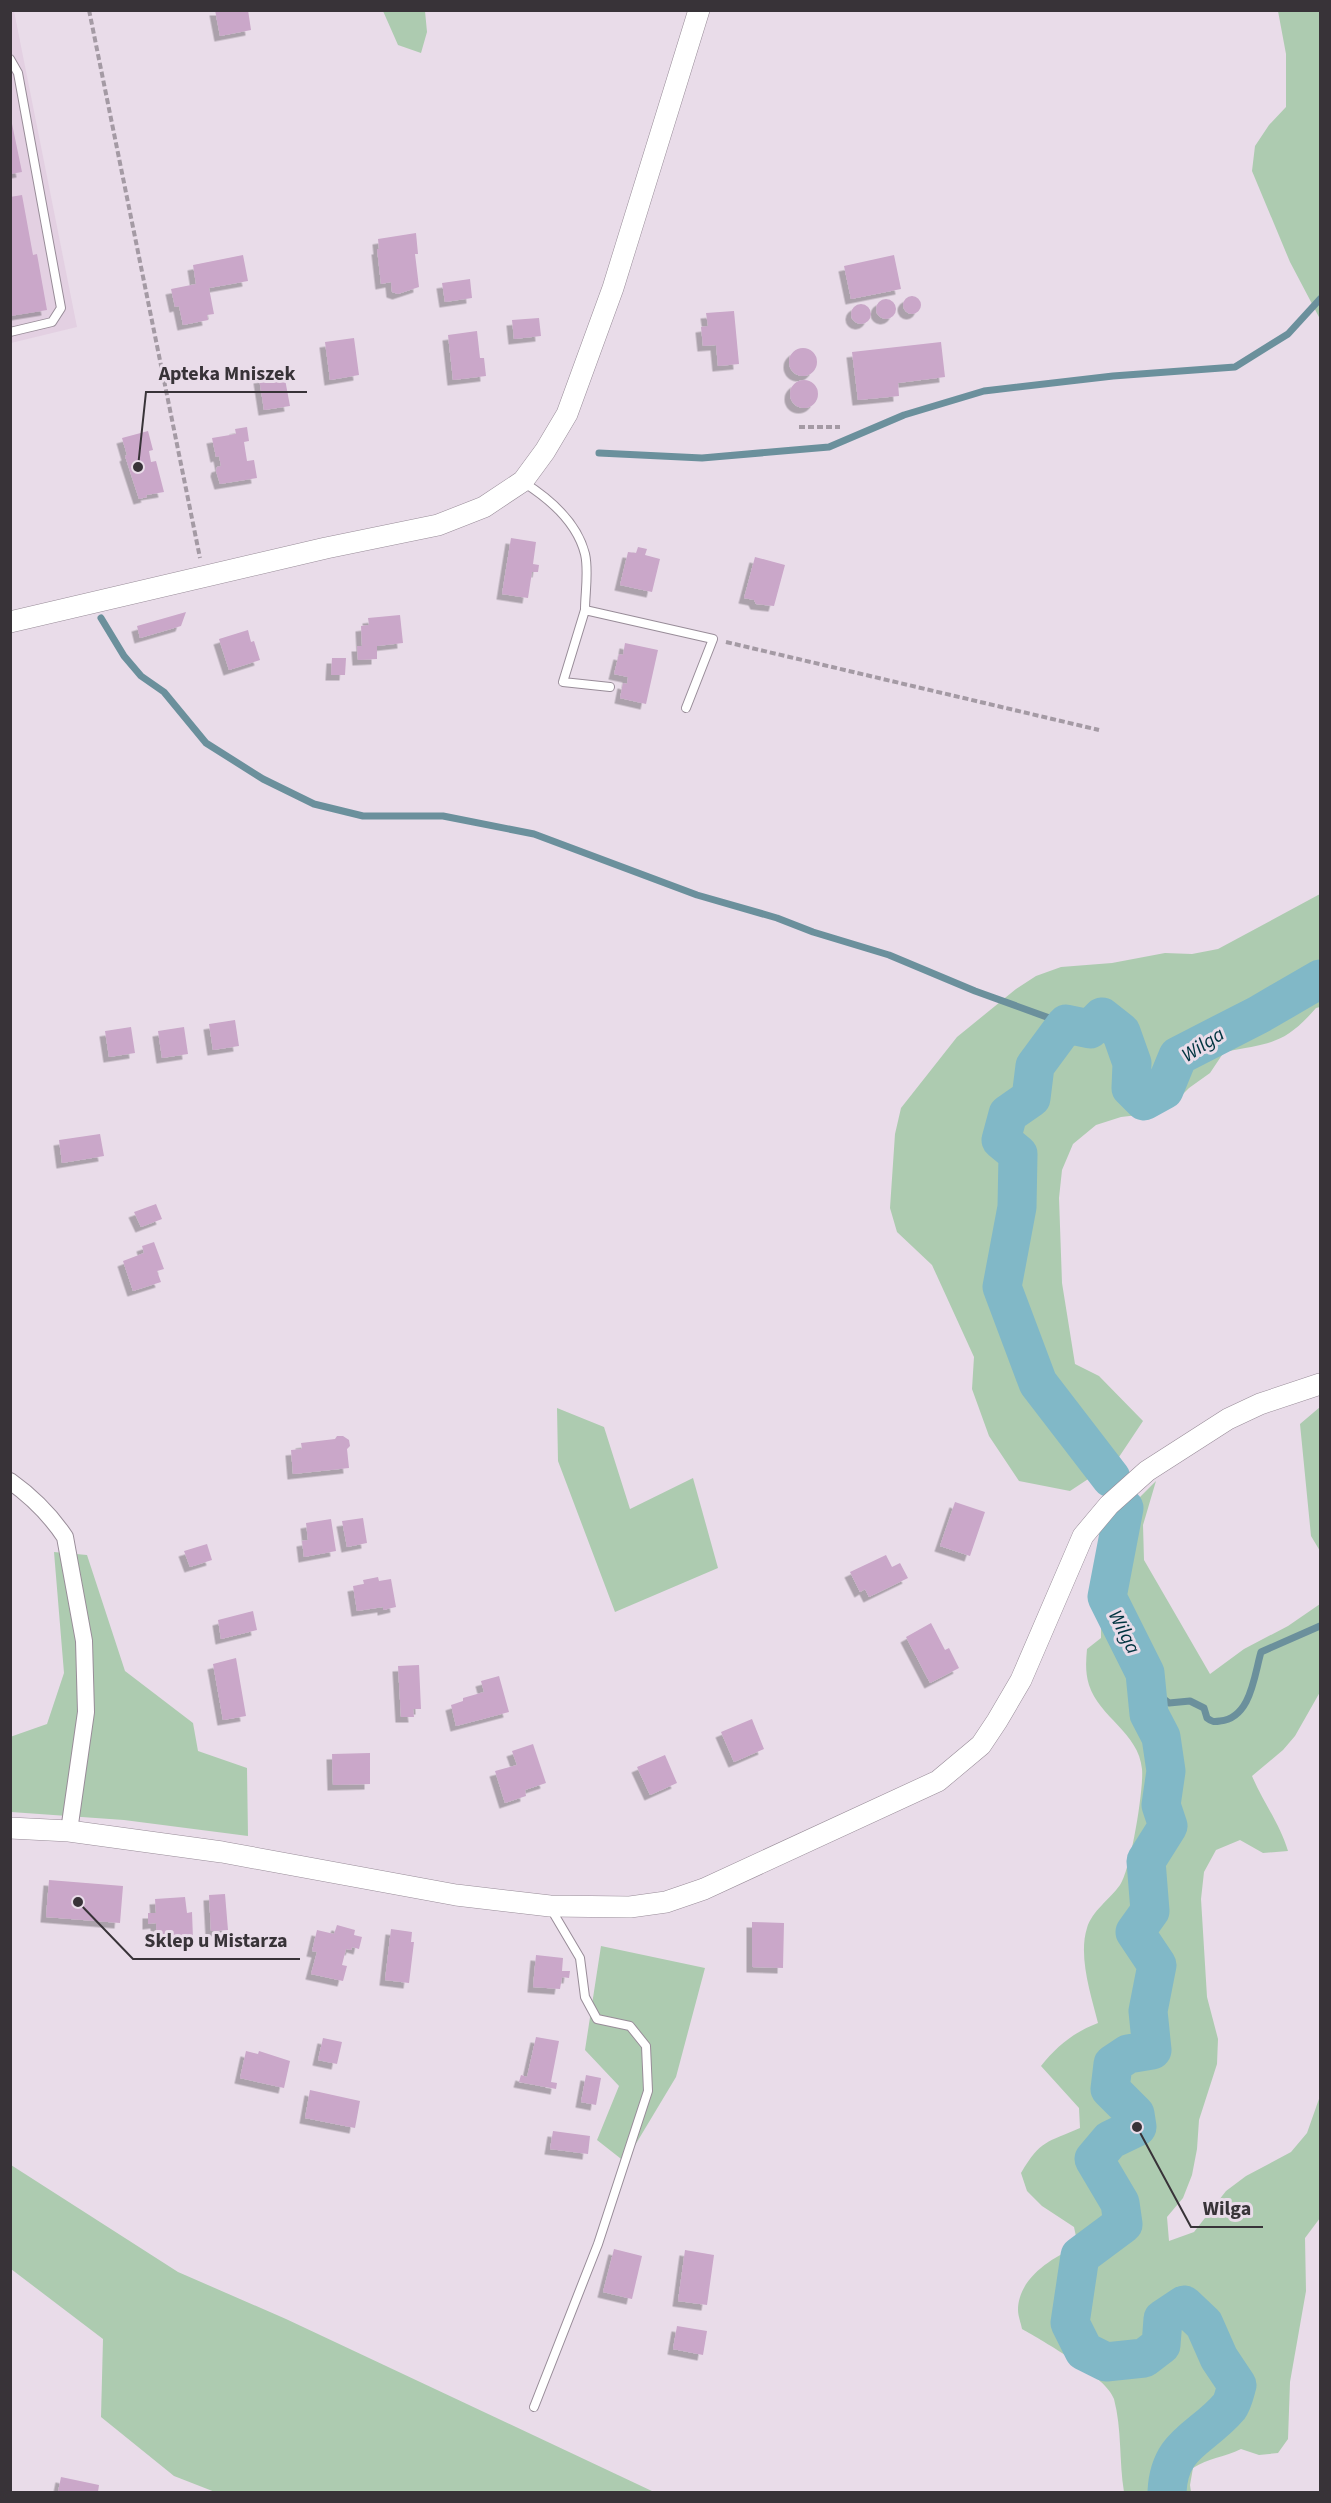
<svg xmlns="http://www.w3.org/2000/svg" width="1331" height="2503" viewBox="0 0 1331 2503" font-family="'Source Sans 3',sans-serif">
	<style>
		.built { fill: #e3d0e2 }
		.green { fill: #adcbb0 }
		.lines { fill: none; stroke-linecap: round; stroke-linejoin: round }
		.stream { stroke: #6b909c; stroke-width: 7 }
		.river { stroke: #81b8c7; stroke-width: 39 }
		.building { fill: #caa7c9; filter: url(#shadow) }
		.service-casing { stroke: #988c98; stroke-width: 10 }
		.minor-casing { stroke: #988c98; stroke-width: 18 }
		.tertiary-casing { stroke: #988c98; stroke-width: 22 }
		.path { stroke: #a49aa4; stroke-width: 4; stroke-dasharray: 6 3; stroke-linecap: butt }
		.service { stroke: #fff; stroke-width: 8 }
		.minor { stroke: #fff; stroke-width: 16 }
		.tertiary { stroke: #fff; stroke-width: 21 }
		.labels { text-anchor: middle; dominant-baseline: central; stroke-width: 6; stroke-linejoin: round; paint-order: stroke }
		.water-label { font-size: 20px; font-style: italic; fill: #003440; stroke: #e9dce9 }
		.leader { fill: none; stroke: #383338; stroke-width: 2 }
		.callout-dot { fill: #383338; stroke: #e9dce9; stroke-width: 2 }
		.callout-label { font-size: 20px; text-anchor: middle; font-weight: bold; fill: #383338; stroke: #e9dce9; stroke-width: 6; stroke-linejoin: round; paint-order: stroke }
	</style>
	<defs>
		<filter id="shadow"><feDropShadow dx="-5.5" dy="5.5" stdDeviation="0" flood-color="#0004"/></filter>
	</defs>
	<rect width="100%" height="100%" fill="#e9dce9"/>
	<!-- built -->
	<path class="built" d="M10 11H14L77 327 11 343Z"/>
	<!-- green -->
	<path class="green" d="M383 11H425L427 32 421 53 398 45Z
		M1278 11H1320V319L1290 262 1252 171 1255 146 1269 125 1286 107V54Z
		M1320 894V1007L1316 1008C1284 1045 1270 1043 1224 1052L1210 1073 1189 1088 1171 1106 1147 1114 1121 1117 1096 1125 1073 1144 1062 1170 1059 1198 1062 1283 1075 1364 1099 1376 1143 1421 1117 1460 1070 1491 1019 1481 989 1436 972 1389 974 1357 932 1265 897 1232 890 1208 895 1134 901 1108 957 1037 1016 989 1036 976 1061 967 1112 963 1165 953 1192 954 1218 949Z
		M1320 1407V1551L1311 1536 1300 1424Z
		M557 1408 604 1427 630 1509 693 1478 718 1568 615 1612 558 1461Z
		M1156 1481 1143 1525 1144 1560 1210 1674 1244 1649 1288 1626 1320 1604V1692L1295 1736 1283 1750 1252 1776C1263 1802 1280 1824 1288 1851L1263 1853 1240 1840 1216 1850 1204 1872 1201 1899 1207 1997 1218 2039 1217 2064 1199 2120 1197 2149 1192 2175 1183 2198 1167 2217 1169 2241 1194 2232 1226 2191 1246 2176 1291 2152 1307 2133 1320 2096V2218L1305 2238 1306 2291 1290 2382 1288 2439 1278 2453 1259 2455 1241 2449C1225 2457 1208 2458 1193 2468L1190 2485 1191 2492H1124C1119 2462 1122 2429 1114 2399 1108 2378 1043 2341 1022 2329 1021 2323 1018 2316 1018 2310 1018 2278 1053 2257 1078 2246L1074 2227 1042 2206 1027 2191 1021 2173C1041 2139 1047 2143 1080 2128L1079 2108 1041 2066C1057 2046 1074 2032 1098 2023 1091 1995 1078 1956 1087 1928 1092 1911 1110 1899 1120 1885 1131 1869 1144 1788 1142 1769 1139 1733 1099 1717 1089 1685 1085 1672 1086 1661 1087 1649L1101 1638V1619L1093 1602 1096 1564 1123 1514Z
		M54 1552 87 1555 125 1671 193 1723 198 1751 247 1768 248 1836 124 1820 11 1812 10 1737 47 1724 64 1673Z
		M601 1946 705 1968 676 2077 625 2162 597 2140 619 2086 585 2050Z
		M11 2165 178 2272 286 2319 654 2492H215L174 2476 101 2417 103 2339 11 2269Z"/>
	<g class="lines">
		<!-- stream -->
		<path class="stream" d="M599 453 702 458 829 447 904 415 984 391 1113 376 1235 367 1288 334 1320 299
			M101 618 124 656 141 676 164 692 206 743 263 779 314 804 363 816H443L534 834 697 895 777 918 813 932 889 955 975 991 1066 1024
			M1147 1686 1169 1703 1190 1701 1204 1708 1207 1718C1212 1722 1214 1722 1220 1721 1251 1718 1254 1676 1261 1652L1320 1626"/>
		<!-- river -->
		<path class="river" d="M1111 1478 1038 1383 1002 1287 1017 1207 1018 1154 1001 1140 1008 1114 1031 1098 1035 1066 1066 1024 1090 1029 1102 1017 1121 1032 1132 1063 1131 1088 1144 1101 1164 1090 1178 1056 1258 1015 1320 979
			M1124 1508 1107 1597 1145 1673 1149 1714 1161 1737 1166 1771 1161 1805 1168 1826 1146 1861 1150 1911 1135 1932 1157 1965 1148 2011 1152 2050 1128 2054 1113 2064 1110 2089 1135 2114 1137 2127 1110 2140 1094 2159 1120 2203 1123 2224 1080 2256 1070 2323 1084 2351 1106 2362 1144 2358 1161 2345 1163 2319 1184 2305 1204 2324 1219 2358 1237 2385C1235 2392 1233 2402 1229 2407 1202 2439 1169 2443 1167 2492"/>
	</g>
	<!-- building -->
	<path class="building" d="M215 10H248L251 30 220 36Z
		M10 114 22 172 10 174Z
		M22 195 33 255 37 254 47 310 10 316V197Z
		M416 233 418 254H415L419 287 398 294 392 292 391 282 381 284 377 249H379L378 239Z
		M243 255 248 281 209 288 214 314 207 315 208 320 183 325 179 306 175 307 171 289 196 284 193 265Z
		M894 255 901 289 851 299 844 266Z
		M470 279 472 298 445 302 442 283Z
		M903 305a9 9 0 1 1 18 0a9 9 0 1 1-18 0Z
		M876 309a10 10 0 1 1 20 0a10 10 0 1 1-20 0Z
		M851 314a10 10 0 1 1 20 0a10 10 0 1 1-20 0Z
		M734 311 739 364 718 366 716 345 703 346 701 327 708 326 706 313Z
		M539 318 541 336 514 339 512 320Z
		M477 331 480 358H484L486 376 453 380 448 335Z
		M354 338 359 375 330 380 325 342Z
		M941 342 945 377 898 383 899 396 858 400 852 352Z
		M789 362a14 14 0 1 1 28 0a14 14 0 1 1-28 0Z
		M284 374 290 406 264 410 259 378Z
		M790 394a14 14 0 1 1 28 0a14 14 0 1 1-28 0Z
		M247 427 249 441 244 442 247 461 254 460 257 478 220 484 216 471 217 467 221 466 219 456 216 457 212 438 236 434 235 429Z
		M148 431 153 450 149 451 151 462 156 461 164 492 146 495 147 497 139 499 125 456 127 455 122 438Z
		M511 538 536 542 533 564 539 565 538 572H532L528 598 502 594Z
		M638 547 647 549 645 555 660 559 652 592 620 585 628 552 636 553Z
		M755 557 785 565 774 606 756 604 754 600 744 598Z
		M186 612 181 626 140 638 137 626Z
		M400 615 403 643 377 646V659L358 660 357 646H362L361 626 369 625 368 618Z
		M248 630 251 642 254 641 260 660 229 670 219 639Z
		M625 643 658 650 646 704 620 698 623 683 627 684 628 677 614 674 619 654 623 655Z
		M332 658H346L345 675H331Z
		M235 1020 239 1046 213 1050 209 1024Z
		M131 1027 135 1053 109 1057 105 1031Z
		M184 1027 188 1054 162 1058 158 1031Z
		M100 1134 104 1156 62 1163 59 1140Z
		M156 1204 162 1219 141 1227 134 1212Z
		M154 1242 164 1269 157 1271 161 1282 133 1291 123 1261 144 1253 142 1246Z
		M337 1436H343L349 1440 350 1446 347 1449 349 1468 293 1474 291 1450 302 1449 301 1443 335 1439Z
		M955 1502 985 1512 970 1556 940 1546Z
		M363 1518 367 1543 347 1547 342 1521Z
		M331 1519 336 1551 304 1557 302 1541 308 1540 306 1523Z
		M207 1544 212 1560 190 1567 184 1551Z
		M886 1555 892 1567 900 1563 908 1578 869 1597 865 1589 860 1592 850 1572Z
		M378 1577 379 1581 391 1579 396 1607 383 1610V1607L357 1611 353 1586 364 1584 363 1580Z
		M253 1611 257 1630 221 1639 218 1620Z
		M931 1623 945 1650 949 1648 959 1668 930 1683 906 1637Z
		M236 1658 246 1716 223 1720 213 1664Z
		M419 1665 421 1709H413L414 1717H401L398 1666Z
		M499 1676 509 1712 456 1726 451 1705 463 1701V1698L484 1692 481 1681Z
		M752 1719 764 1749 734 1762 721 1732Z
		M533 1744 546 1783 525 1790 526 1796 505 1803 495 1771 517 1765 512 1751Z
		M370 1753V1784L333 1785 332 1754Z
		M665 1755 677 1783 650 1795 637 1767Z
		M49 1880 123 1886 120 1923 46 1917Z
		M225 1894 228 1930 211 1931 209 1895Z
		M185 1897 187 1913 192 1912 193 1939 157 1941 156 1923 148 1924V1913H156L155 1899Z
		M752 1922 784 1923 783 1968 752 1967Z
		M337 1925 355 1930 354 1935 362 1937 359 1949 352 1947 351 1950 346 1949 342 1965 347 1966 343 1981 311 1974 317 1952 312 1951 317 1930 334 1934Z
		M391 1929 412 1932 411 1942H414L409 1983 385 1980Z
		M536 1955 563 1958 562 1971H570L569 1978 562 1977 560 1989 533 1987Z
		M536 2037 559 2041 551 2082 557 2083 556 2089 519 2082 521 2075 527 2077Z
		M323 2038 342 2042 337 2064 318 2060Z
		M246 2051 258 2054 259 2051 290 2061 284 2088 240 2078Z
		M586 2075 601 2078 596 2105 581 2102Z
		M310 2090 360 2101 355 2128 305 2118Z
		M553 2131 590 2136 588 2154 550 2149Z
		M614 2249 642 2256 632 2299 603 2292Z
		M685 2250 714 2255 707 2305 678 2301Z
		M677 2326 707 2331 703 2355 673 2349Z
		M61 2477 99 2485 98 2492H58Z"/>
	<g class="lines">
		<defs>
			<path id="service" d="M10 59 18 73 61 308 52 322 10 332
				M523 482C550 499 577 522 585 554 589 571 585 593 585 610L713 639 686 708
				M585 610 563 682 610 687
				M534 2407 598 2244 648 2091 646 2046 630 2026 597 2019 585 1997 580 1958 551 1909"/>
			<path id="minor" d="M10 1481C31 1496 51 1516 65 1537L84 1641 86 1712 69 1831"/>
			<path id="tertiary" d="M10 622 326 548 438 525 484 507 523 481 545 451 567 414 613 288 699 10
				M10 1828 69 1831 222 1852 456 1895 550 1906 630 1907 666 1902 704 1889 938 1781 981 1745 997 1721 1021 1680 1083 1536 1109 1505 1147 1471 1228 1419 1260 1404 1320 1384"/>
		</defs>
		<!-- service casing -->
		<use href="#service" class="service-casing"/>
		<!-- minor casing -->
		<use href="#minor" class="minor-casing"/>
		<!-- tertiary casing -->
		<use href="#tertiary" class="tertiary-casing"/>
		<!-- path -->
		<path class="path" d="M89 10 200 558
			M799 427H840
			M726 642 1099 730"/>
		<!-- service -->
		<use href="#service" class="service"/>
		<!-- minor -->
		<use href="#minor" class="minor"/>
		<!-- tertiary -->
		<use href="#tertiary" class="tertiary"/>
	</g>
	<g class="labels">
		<!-- water labels -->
		<g class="water-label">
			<text transform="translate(1203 1045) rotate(-33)">Wilga</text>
			<text transform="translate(1124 1632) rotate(63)">Wilga</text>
		</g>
	</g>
	<!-- callouts -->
	<path class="leader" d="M138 467L146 392H307M78 1902L133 1959H300M1137 2127L1191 2227H1263"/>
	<g class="callout-dot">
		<circle cx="138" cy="467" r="6"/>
		<circle cx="78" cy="1902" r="6"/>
		<circle cx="1137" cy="2127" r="6"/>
	</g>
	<g class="callout-label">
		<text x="227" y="380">Apteka Mniszek</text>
		<text x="216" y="1947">Sklep u Mistarza</text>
		<text x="1227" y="2215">Wilga</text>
	</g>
	<!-- border -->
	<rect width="1331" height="2503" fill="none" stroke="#383338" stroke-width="24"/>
</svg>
